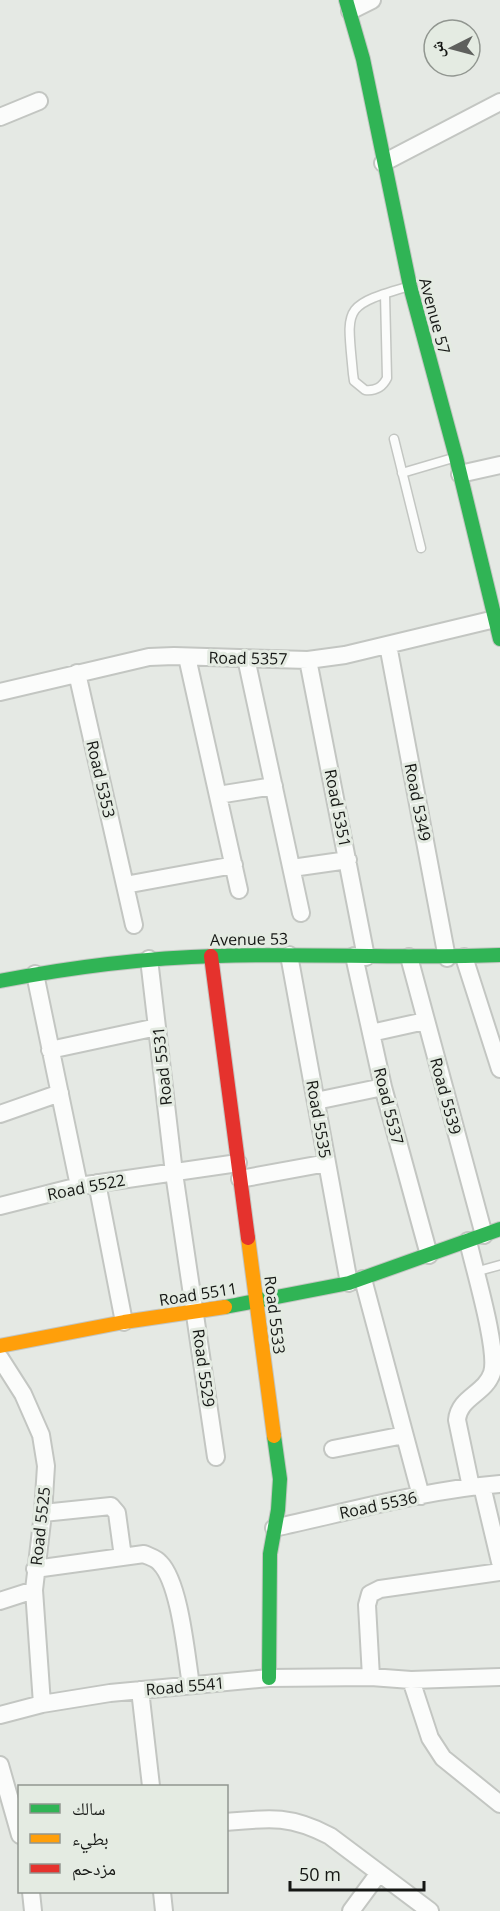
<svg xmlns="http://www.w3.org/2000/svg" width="500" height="1911" viewBox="0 0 500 1911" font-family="'Open Sans','Noto Naskh Arabic',sans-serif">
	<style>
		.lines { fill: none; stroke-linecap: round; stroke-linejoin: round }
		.lane-casing { stroke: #c3c6c2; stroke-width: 11 }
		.street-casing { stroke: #c3c6c2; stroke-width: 20 }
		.fast-casing { stroke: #c3c6c2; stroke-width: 16 }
		.slow-casing { stroke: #c3c6c2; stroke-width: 16 }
		.jam-casing { stroke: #c3c6c2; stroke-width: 16 }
		.lane { stroke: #fbfcfb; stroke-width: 8 }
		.street { stroke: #fbfcfb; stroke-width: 16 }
		.fast { stroke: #30b455; stroke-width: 14 }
		.slow { stroke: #ff9f0a; stroke-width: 14 }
		.jam { stroke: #e5322d; stroke-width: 14 }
		.labels { text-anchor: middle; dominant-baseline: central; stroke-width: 6; stroke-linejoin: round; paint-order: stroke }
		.street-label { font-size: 16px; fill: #151714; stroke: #e4ebe2 }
	</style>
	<rect width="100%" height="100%" fill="#e5e9e4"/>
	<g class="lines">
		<defs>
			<path id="lane" d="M385 294 387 378C382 388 375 391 365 390L354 381 353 374C347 307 341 306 410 286
				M394 439 421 548
				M402 473 453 458
				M475 1272 500 1265"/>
			<path id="street" d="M350 11 372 0
				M0 117 39 101
				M383 163 500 102
				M460 474 500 465
				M388 645 447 958
				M187 657 239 890
				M246 658 301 913
				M308 660 366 957
				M77 673 134 925
				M0 692 149 657 174 656 308 660 345 655 495 619
				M218 795 274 786
				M292 868 348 860
				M125 885 234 865
				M289 955 349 1283
				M354 956 383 1087 429 1255
				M409 957 484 1235
				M464 957 500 1069
				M149 959 174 1173 216 1457
				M35 974 79 1186
				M371 1033 425 1021
				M50 1050 157 1027
				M316 1101 383 1087
				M0 1114 60 1093
				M240 1179 327 1163
				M97 1183 124 1322
				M0 1206 79 1186 238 1163
				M468 1241C474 1268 499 1351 492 1373 485 1394 459 1397 457 1420L471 1487
				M363 1279 421 1496
				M0 1358 23 1394 41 1435 46 1466 43 1513 34 1590 42 1704
				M333 1449 404 1435
				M482 1486 500 1562
				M43 1513 111 1506 117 1513 123 1557
				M274 1528C348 1512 424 1490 500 1484
				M35 1569 144 1554C150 1557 156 1558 160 1563 180 1583 186 1655 191 1685
				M0 1601 34 1590
				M371 1677 367 1605 370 1594 380 1589 500 1572
				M411 1680 430 1738 443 1758 500 1804
				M140 1690 151 1786
				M0 1715 42 1704 110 1693 269 1678 371 1677 411 1680 500 1677
				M0 1765 20 1835
				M226 1822C269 1818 290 1815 330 1836L430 1911
				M31 1892 33 1911
				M162 1892 164 1911
				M351 1911 379 1873"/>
			<path id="fast" d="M346 0 363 59 410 286 456 457 500 639
				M0 981C72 967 144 958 217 956 311 953 406 959 500 955
				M225 1307 349 1283 500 1229
				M269 1678 270 1554 278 1510 280 1479 274 1436"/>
			<path id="slow" d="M248 1238 274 1436
				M0 1346 124 1322 225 1307"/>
			<path id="jam" d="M211 956 248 1238"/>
		</defs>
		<!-- lane casing -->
		<use href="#lane" class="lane-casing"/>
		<!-- street casing -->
		<use href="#street" class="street-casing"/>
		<!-- fast casing -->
		<use href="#fast" class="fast-casing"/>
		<!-- slow casing -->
		<use href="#slow" class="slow-casing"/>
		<!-- jam casing -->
		<use href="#jam" class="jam-casing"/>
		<!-- lane -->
		<use href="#lane" class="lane"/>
		<!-- street -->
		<use href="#street" class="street"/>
		<!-- fast -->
		<use href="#fast" class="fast"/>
		<!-- slow -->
		<use href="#slow" class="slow"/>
		<!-- jam -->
		<use href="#jam" class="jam"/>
	</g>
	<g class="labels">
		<!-- street labels -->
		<g class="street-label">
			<text transform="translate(435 316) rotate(75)">Avenue 57</text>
			<text transform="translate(248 658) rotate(1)">Road 5357</text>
			<text transform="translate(101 779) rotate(77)">Road 5353</text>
			<text transform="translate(418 802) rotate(79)">Road 5349</text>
			<text transform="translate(338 808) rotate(79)">Road 5351</text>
			<text transform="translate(249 939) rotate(-1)">Avenue 53</text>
			<text transform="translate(162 1066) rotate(-96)">Road 5531</text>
			<text transform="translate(446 1096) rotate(75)">Road 5539</text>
			<text transform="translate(389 1106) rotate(76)">Road 5537</text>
			<text transform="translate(319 1119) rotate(80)">Road 5535</text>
			<text transform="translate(86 1187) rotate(-11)">Road 5522</text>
			<text transform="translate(198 1294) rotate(-9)">Road 5511</text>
			<text transform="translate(275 1315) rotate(83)">Road 5533</text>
			<text transform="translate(204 1368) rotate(82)">Road 5529</text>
			<text transform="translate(378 1505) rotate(-12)">Road 5536</text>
			<text transform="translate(40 1526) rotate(-84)">Road 5525</text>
			<text transform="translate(185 1686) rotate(-5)">Road 5541</text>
		</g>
	</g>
	<!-- legend -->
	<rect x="18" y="1785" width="210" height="108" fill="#e4ebe2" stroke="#919690" stroke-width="1.5"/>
	<rect x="30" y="1804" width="30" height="9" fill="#30b455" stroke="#919690" stroke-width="1.5"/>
	<text x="72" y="1815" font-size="18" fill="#151714">سالك</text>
	<rect x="30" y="1834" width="30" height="9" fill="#ff9f0a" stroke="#919690" stroke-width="1.5"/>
	<text x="72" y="1845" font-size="18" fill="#151714">بطيء</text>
	<rect x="30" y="1864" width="30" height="9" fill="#e5322d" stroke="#919690" stroke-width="1.5"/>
	<text x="72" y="1875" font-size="18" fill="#151714">مزدحم</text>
	<!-- north arrow -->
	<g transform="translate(452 48) rotate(264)"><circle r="28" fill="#e4ebe2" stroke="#919690" stroke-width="1.5"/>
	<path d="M0-4.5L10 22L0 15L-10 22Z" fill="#5e605d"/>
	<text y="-9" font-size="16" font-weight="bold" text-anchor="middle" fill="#151714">ش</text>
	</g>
	<!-- scale -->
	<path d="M290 1881v9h134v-9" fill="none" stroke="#151714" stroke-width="3"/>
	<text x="299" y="1881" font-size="18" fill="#151714" stroke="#e4ebe2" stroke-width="4.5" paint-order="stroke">50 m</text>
</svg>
